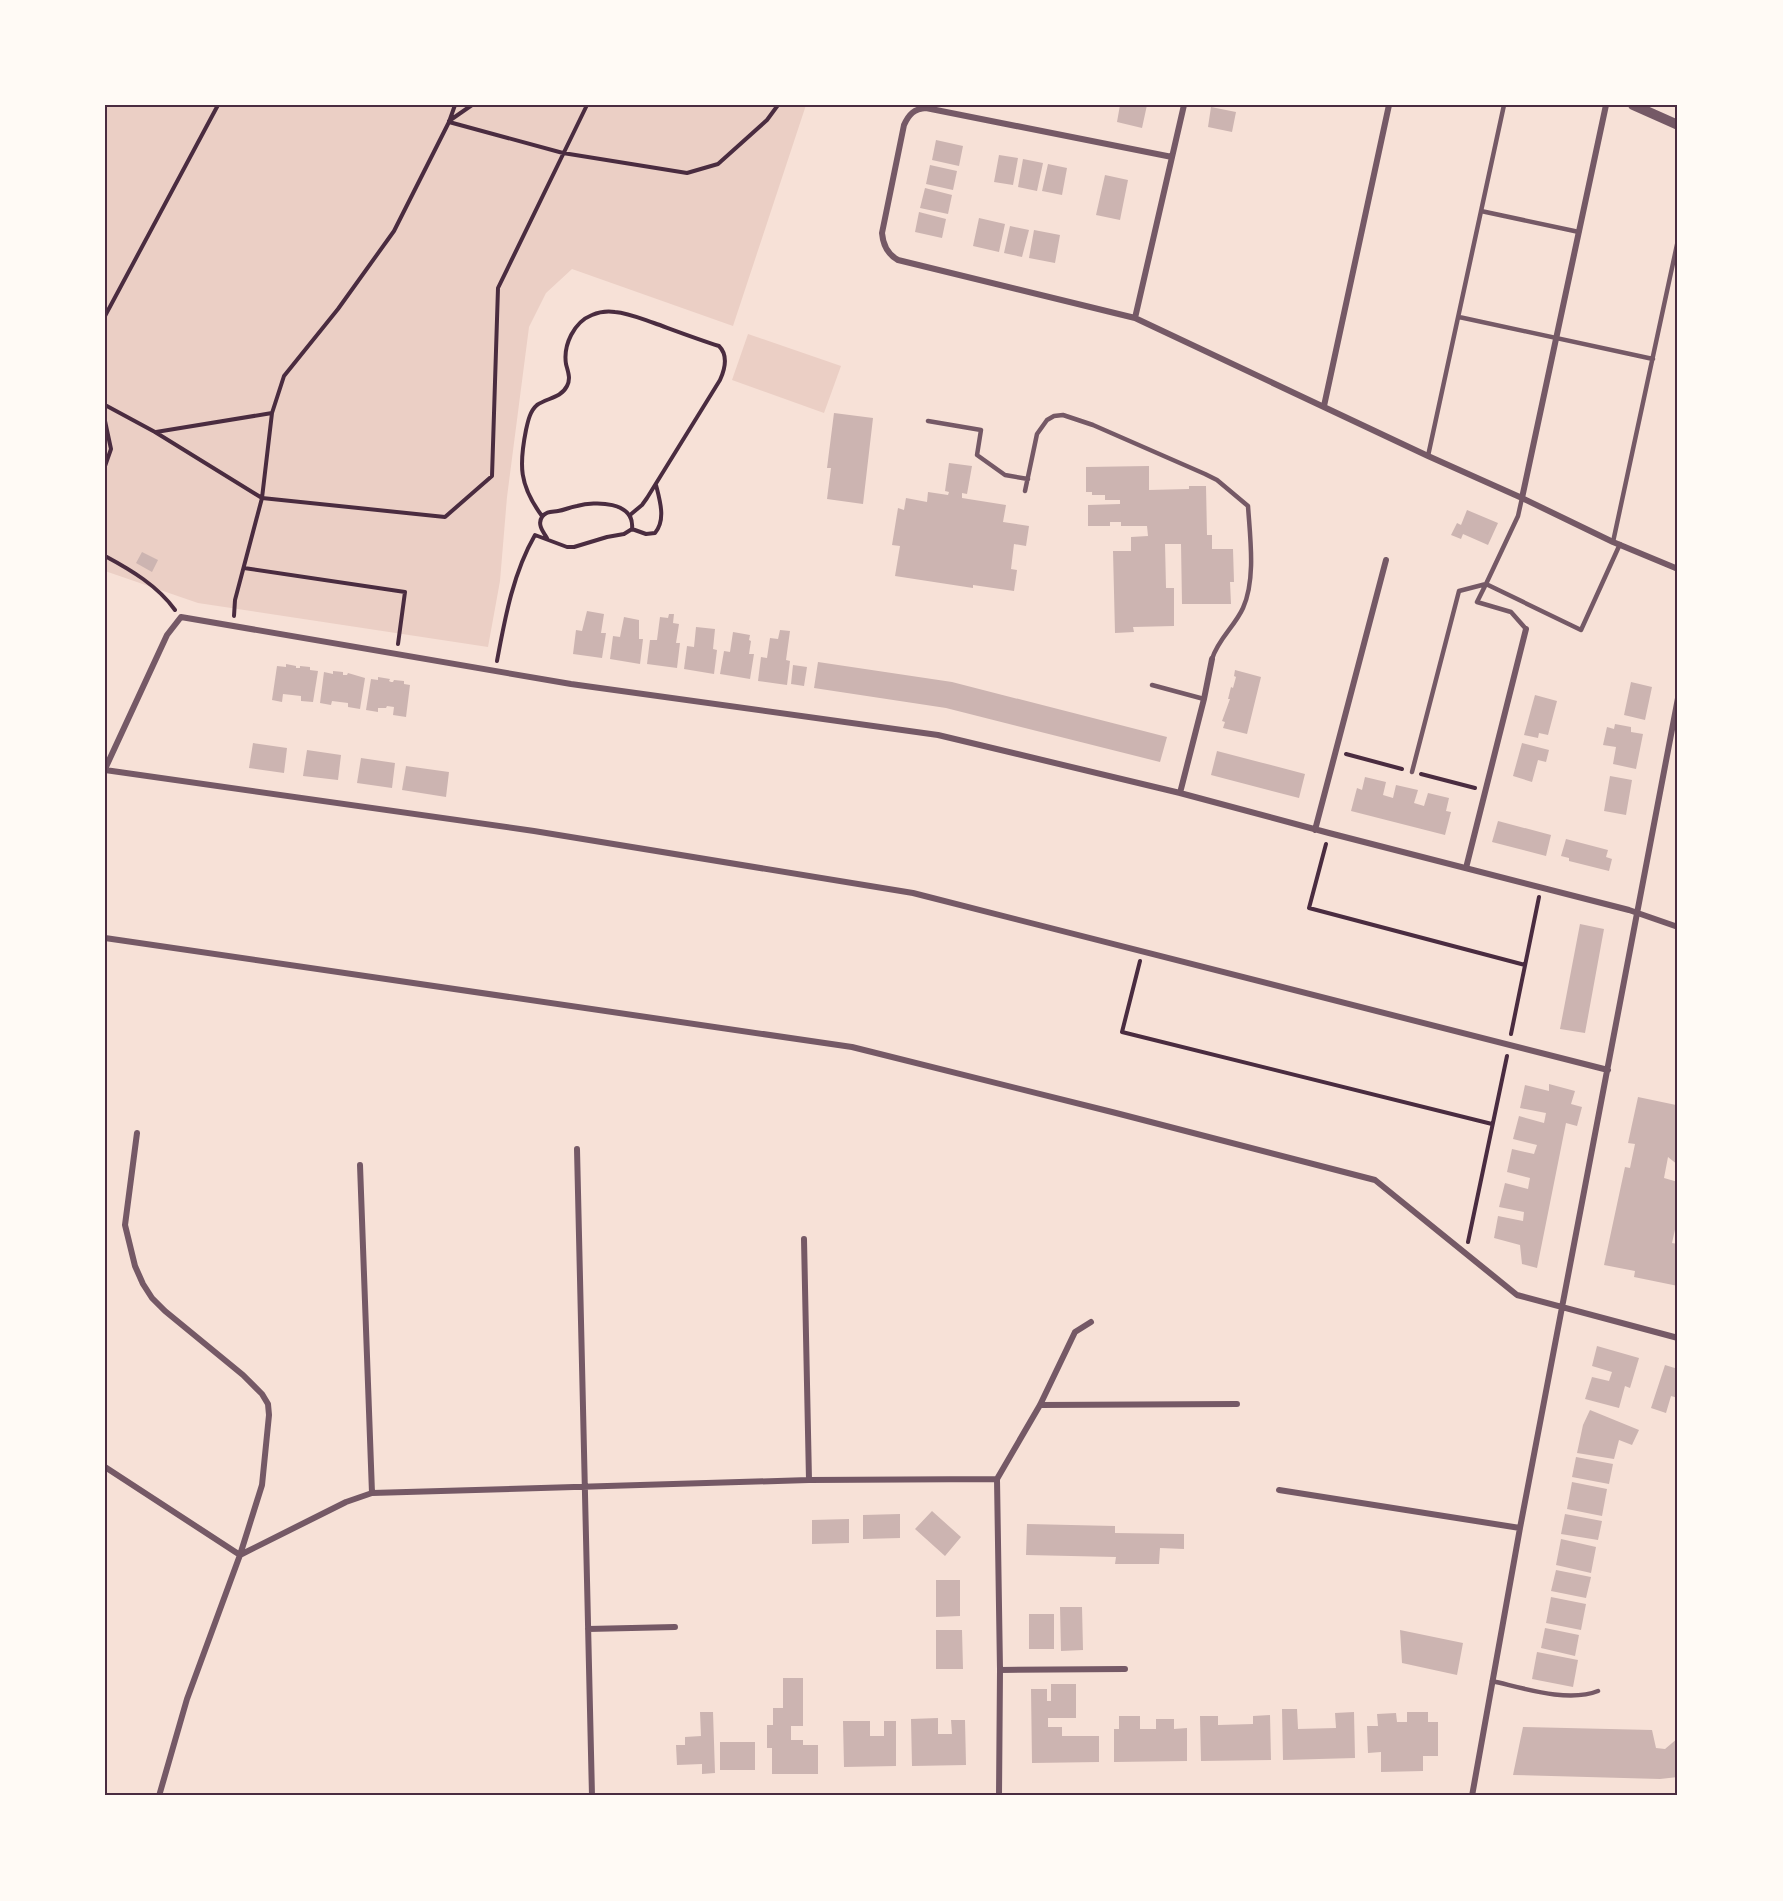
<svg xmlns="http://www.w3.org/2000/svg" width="1783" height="1901" viewBox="0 0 1783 1901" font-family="'Roboto Condensed',sans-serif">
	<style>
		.green { fill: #ebcfc5 }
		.building { fill: #ccb4b1 }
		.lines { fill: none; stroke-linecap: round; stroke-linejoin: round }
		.path { stroke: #4a2c40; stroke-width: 4 }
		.service { stroke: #755966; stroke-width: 4.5 }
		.minor { stroke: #755966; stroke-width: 6 }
		.tertiary { stroke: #755966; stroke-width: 10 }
		.neatline { fill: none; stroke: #4a2c40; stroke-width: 2 }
	</style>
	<rect width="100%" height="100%" fill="#f7e1d7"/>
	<!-- green -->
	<path class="green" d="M105 105H806L733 326 572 269 546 293 529 327 507 497 500 581 488 647 198 603 105 571Z
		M748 334 841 366 824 413 732 380Z"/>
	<!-- building -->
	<path class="building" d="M1120 105H1147L1142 128 1117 122Z
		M1211 107 1236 112 1232 132 1208 127Z
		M936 140 963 146 959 166 932 160Z
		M999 155 1018 158 1013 185 994 182Z
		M1023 159 1043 163 1037 191 1018 187Z
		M1048 164 1067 168 1062 195 1042 191Z
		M930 165 957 171 953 190 926 184Z
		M1105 175 1128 180 1120 220 1096 215Z
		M925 188 952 195 948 214 920 208Z
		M919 212 946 219 942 238 915 232Z
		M979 218 1005 224 999 252 973 246Z
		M1010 226 1029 230 1022 257 1004 253Z
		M1034 230 1060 235 1055 263 1029 258Z
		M834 413 873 418 863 504 827 499 831 468H827Z
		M949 463 972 466 967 494 962 493V498L1006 505 1003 522 1029 526 1026 546 1014 544 1011 569 1017 570 1014 591 973 585V588L895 576 900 546 892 545 898 508 904 510 906 498 927 502 928 492 948 495 949 492 945 491Z
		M1149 466V490L1189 489V486H1206L1207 535H1212V549H1233L1234 582H1230L1231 604H1182L1181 544H1165L1166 588H1174V626L1133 627 1134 632 1115 633 1113 551H1131V537L1148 536 1147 526H1121V522H1110V526H1088V505L1120 504V500H1105V495H1092V492H1086V467Z
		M1467 510 1498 523 1488 545 1463 534 1461 539 1451 535 1457 523 1461 525Z
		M142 552 158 560 152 572 136 563Z
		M587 611 604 614 601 633H606L602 658 573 654 576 630 582 631Z
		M669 614H674L673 623 679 624 676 643H680L677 668 647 664 650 640H657L660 617 668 618Z
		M624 617 639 620V639H643L640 664 610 659 613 636 620 637Z
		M696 627 715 629 713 649 717 650 714 674 684 669 687 646 694 647Z
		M780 630 790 631 786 660 790 661 787 685 758 681 761 657 767 658 770 638 778 639Z
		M733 632 750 635 749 640 751 641 749 654H754L750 679 720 674 724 651 730 652Z
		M818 662 952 682 1167 737 1160 762 946 708 814 688Z
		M286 664 296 666V668H300V666L310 667V670L318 671 313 702 301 701V696L283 694 282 702 272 700 277 666 286 667Z
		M793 665 807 667 804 686 791 684Z
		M1235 670 1261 677 1247 734 1223 728 1225 722 1222 721 1230 699H1228L1231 687 1233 688 1236 677 1234 676Z
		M333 671 343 672V675H347L348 673 365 678 360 709 348 707V703L332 701 331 705 320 703 324 672 333 674Z
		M378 677 390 679 389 681 391 682H393L394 680 404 681V684L410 685 406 717 393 715 394 707 387 706 386 708H378V712L366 710 371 679 378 680Z
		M1631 682 1652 687 1645 720 1624 715Z
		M1535 695 1557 701 1548 735 1539 733 1538 738 1524 735Z
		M1615 724 1631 727V732L1643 734 1636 769 1613 764 1616 747 1603 745 1607 727 1614 729Z
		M253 743 287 748 284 773 249 768Z
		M1522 743 1549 750 1546 762 1538 760 1532 782 1513 776Z
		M307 750 341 755 338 780 303 776Z
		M1217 751 1305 774 1299 798 1211 775Z
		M361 758 395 763 392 788 357 783Z
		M406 766 449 772 446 797 402 790Z
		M1610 776 1632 780 1626 815 1604 811Z
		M1365 777 1386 782 1383 795 1393 798 1396 785 1418 790 1414 803 1424 806 1428 793 1449 798 1446 811 1451 812 1445 835 1351 811 1357 788 1362 790Z
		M1498 821 1551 835 1546 856 1492 842Z
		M1566 839 1608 850 1606 857 1612 859 1609 871 1569 861V858L1561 856Z
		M1580 924 1604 929 1585 1033 1560 1029Z
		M1549 1084 1575 1091 1571 1104 1582 1107 1577 1126 1566 1123 1537 1268 1522 1264 1520 1245 1494 1238 1498 1216 1523 1221 1524 1212 1499 1207 1505 1183 1528 1189 1530 1178 1507 1172 1512 1149 1534 1154 1537 1145 1513 1139 1519 1116 1544 1123 1546 1113 1520 1108 1525 1085 1549 1091Z
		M1638 1097 1676 1105 1678 1099V1165L1668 1157 1664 1178 1678 1182V1216L1672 1243 1678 1244V1286L1634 1277 1635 1271 1604 1265 1625 1167 1630 1168 1635 1144 1628 1143Z
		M1597 1346 1639 1358 1630 1388 1625 1386 1619 1408 1585 1399 1592 1377 1609 1381 1612 1372 1592 1366Z
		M1665 1365 1678 1369V1398L1671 1396 1666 1413 1651 1408Z
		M1590 1410 1639 1430 1632 1445 1619 1440 1614 1459 1577 1453 1583 1425Z
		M1576 1457 1613 1464 1609 1484 1572 1477Z
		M1572 1482 1607 1489 1602 1516 1567 1509Z
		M932 1511 961 1537 945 1556 915 1529Z
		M900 1514V1538L863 1539V1515Z
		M1565 1514 1602 1521 1598 1540 1561 1534Z
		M849 1519V1543L812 1544V1520Z
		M1027 1524 1115 1526V1533L1184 1534V1549L1160 1548 1159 1564H1115L1116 1557 1026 1555Z
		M1561 1539 1596 1547 1591 1573 1556 1565Z
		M1556 1570 1591 1577 1586 1598 1551 1591Z
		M936 1580H960V1616L936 1617Z
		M1551 1597 1586 1604 1581 1630 1546 1623Z
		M1060 1607H1082L1083 1650 1061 1651Z
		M1029 1614H1054V1649H1029Z
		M1545 1628 1579 1635 1575 1656 1541 1648Z
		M936 1630H962L963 1669H936Z
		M1400 1630 1463 1643 1457 1675 1402 1663Z
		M1537 1652 1578 1660 1573 1687 1532 1679Z
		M783 1678H803V1726H791V1740H803V1745H818V1774H772V1748H767V1725H773V1708H783Z
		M1051 1684H1076V1718H1048V1727H1062V1736H1099V1762L1032 1763 1031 1689H1047V1701H1051Z
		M1282 1709H1297L1298 1729 1336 1728 1335 1713 1354 1712 1355 1758 1283 1760Z
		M700 1712H713L715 1773 702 1774V1764L677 1765 676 1745H685V1737L701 1736Z
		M1407 1712H1428V1722H1438V1756H1423V1771L1381 1772V1752L1368 1753 1367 1726H1378L1377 1714 1396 1713 1397 1722H1407Z
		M1270 1715 1271 1760 1201 1761 1200 1716H1218V1725L1253 1724V1716Z
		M1119 1716H1140V1729H1156V1719H1174V1729L1187 1728V1761L1114 1762V1729H1119Z
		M938 1718V1734H952L951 1720H965L966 1765 912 1766 911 1719Z
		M843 1721H870V1736H884V1721H896V1766L844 1767Z
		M1523 1727 1652 1730 1656 1748 1665 1749 1678 1738V1777L1660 1779 1513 1775Z
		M720 1742H755V1770H720Z"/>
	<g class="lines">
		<!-- path -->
		<path class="path" d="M449 121 472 105
			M449 122 563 153 687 173 718 164 767 120 778 105
			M105 316 218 105
			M105 405 155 432 262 498 445 517 492 476 498 288 587 105
			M105 421 111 449 105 466
			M156 432 272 413
			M542 516C519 485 519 465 526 430 528 421 530 411 537 405 547 398 561 398 567 386 571 378 568 372 566 364 563 345 574 322 592 315 599 312 608 311 615 312 628 313 642 319 654 323 676 331 697 339 719 346 728 355 725 369 720 380L647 498 642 505 630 515
			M632 529 646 534 655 533C666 520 660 501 656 485
			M105 556C131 570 158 586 175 610
			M244 568 405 592 398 644
			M234 616 235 600 262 498 272 413 284 376 338 309 394 231 449 122 455 105
			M497 661C505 618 513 573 535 535L567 547H574L607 537 624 534 632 529C635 501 595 501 577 506 570 507 565 510 558 511 552 512 546 511 542 517 537 524 543 532 547 538
			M1346 754 1402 769
			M1421 774 1475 788
			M1326 844 1309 908 1525 965
			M1140 961 1122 1032 1492 1124
			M1511 1034 1539 897
			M1468 1242 1507 1056"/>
		<!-- service -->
		<path class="service" d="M1481 211 1579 232
			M1459 317 1653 359
			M928 421 981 430 977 455 1005 475 1028 479
			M1428 456 1504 105
			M1025 491 1037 434 1047 420 1054 416 1063 415 1093 425 1205 474 1217 480 1248 506C1250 537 1256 579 1243 608 1235 626 1218 639 1212 659
			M1522 498 1518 516 1486 584 1581 630 1620 544
			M1613 542 1678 240
			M1486 584 1477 602 1511 612 1526 629
			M1152 685 1204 699
			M1412 772 1459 591 1486 584
			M1492 1681C1523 1688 1568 1703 1598 1691"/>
		<!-- minor -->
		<path class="minor" d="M1172 157 926 108C914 109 909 114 904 125L882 233C883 245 887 254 898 260L1135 318 1428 456 1522 498 1613 542 1678 569
			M1135 318 1184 105
			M1324 406 1389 105
			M1522 498 1606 105
			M105 769 167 635 181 617 571 684 938 735 1180 793 1329 833 1629 910 1678 927
			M105 770 534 831 913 893 1608 1070
			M1180 793 1204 699 1212 659
			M1315 830 1386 560
			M1466 868 1526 629
			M105 938 852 1047 1116 1113 1375 1180 1517 1295 1678 1338
			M137 1133 125 1225 135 1266 143 1284 152 1298 165 1311 243 1375 262 1394 268 1404 269 1415 262 1485 240 1555 187 1699 159 1796
			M577 1149 592 1796
			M360 1165 372 1493
			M804 1239 809 1480
			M1040 1405 1237 1404
			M105 1467 240 1555 346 1502 372 1493 809 1480 997 1479
			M1279 1490 1520 1528
			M588 1629 675 1627
			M1000 1670 1125 1669
			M999 1796 1000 1670 997 1479 1040 1405 1075 1332 1091 1322
			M1472 1796 1520 1528 1678 698"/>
		<!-- tertiary -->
		<path class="tertiary" d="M1633 105 1678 125"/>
	</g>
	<!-- border -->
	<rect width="1783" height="1901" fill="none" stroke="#fffaf5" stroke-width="213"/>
	<rect x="106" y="106" width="1570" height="1688" class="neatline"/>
</svg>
